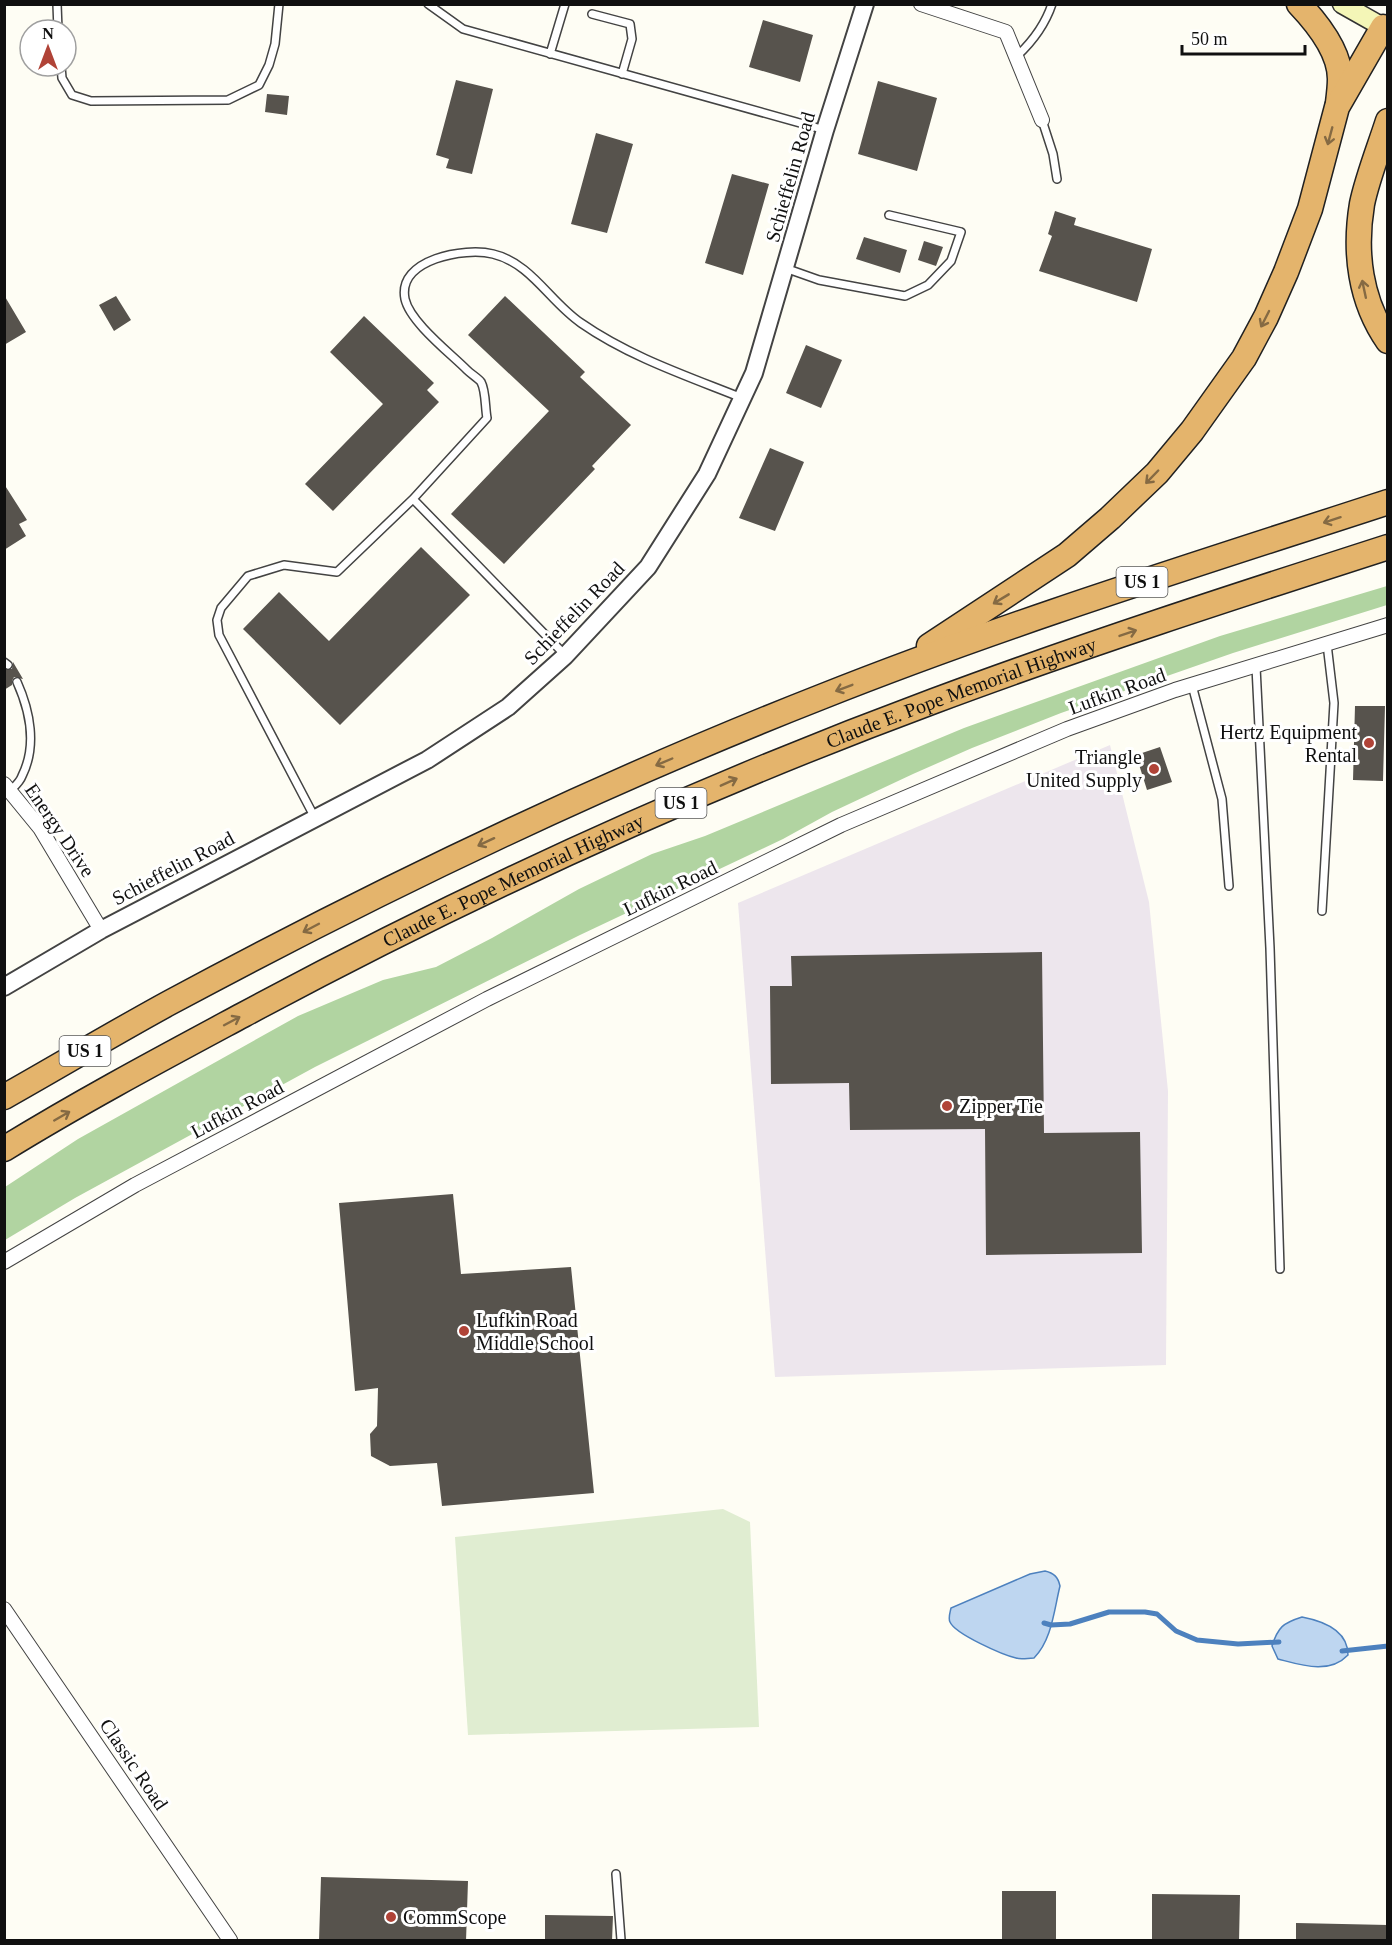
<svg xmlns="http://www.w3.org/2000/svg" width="1392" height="1945" viewBox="0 0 1392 1945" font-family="'Times New Roman',serif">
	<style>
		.industrial { fill: #ede6ed }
		.forest { fill: #b1d4a1 }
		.pitch { fill: #e0edd1 }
		.water { fill: #bed6f0; stroke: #4d81be; stroke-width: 1.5 }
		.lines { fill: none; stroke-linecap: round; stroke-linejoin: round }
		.stream { stroke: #4d81be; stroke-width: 5 }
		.building { fill: #57534d }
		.service-casing { stroke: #434343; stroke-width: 10 }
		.minor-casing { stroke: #434343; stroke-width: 16 }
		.tertiary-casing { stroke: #434343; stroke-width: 20 }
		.secondary-casing { stroke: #323232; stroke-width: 21 }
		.motorway-casing { stroke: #212121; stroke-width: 27 }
		.service { stroke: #fff; stroke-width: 7 }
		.minor { stroke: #fff; stroke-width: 14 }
		.tertiary { stroke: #fff; stroke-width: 16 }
		.secondary { stroke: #f4f6b7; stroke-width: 18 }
		.motorway { stroke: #e4b46c; stroke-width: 24 }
		.oneway { stroke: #856a43 }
		.poi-dot { fill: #b04337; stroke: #fff; stroke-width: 2 }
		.labels { text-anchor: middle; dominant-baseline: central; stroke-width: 6; stroke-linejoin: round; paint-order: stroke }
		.shield { fill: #fff; stroke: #585858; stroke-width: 1.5 }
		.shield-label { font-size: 18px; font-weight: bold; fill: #101010 }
		.street-label { font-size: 20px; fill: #101010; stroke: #fff }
		.poi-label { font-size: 20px; fill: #101010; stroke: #fff; text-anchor: start }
	</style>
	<rect width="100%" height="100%" fill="#fefdf4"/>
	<!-- industrial -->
	<path class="industrial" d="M1110 745 1149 902 1168 1091 1166 1365 775 1377 738 903Z"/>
	<!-- forest -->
	<path class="forest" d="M1387 586V605L1233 653 1061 713 972 748 913 774 832 812 783 839 580 935 315 1067 75 1198 5 1240V1187L78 1139 298 1016 383 980 436 967 492 938 579 889 652 854 705 836 964 728 1220 636Z"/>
	<!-- pitch -->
	<path class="pitch" d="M723 1509 750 1522 759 1727 468 1735 455 1537Z"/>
	<!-- water -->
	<path class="water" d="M1045 1571C1054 1573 1058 1577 1060 1586 1054 1610 1052 1640 1034 1658 1028 1658 1021 1660 1016 1658 1003 1655 955 1634 950 1622 948 1618 950 1613 951 1608L1030 1574Z
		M1302 1617C1323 1621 1348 1630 1348 1655 1329 1675 1301 1665 1278 1659L1272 1646C1278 1627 1283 1623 1302 1617Z"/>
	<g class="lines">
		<!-- stream -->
		<path class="stream" d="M1044 1623 1051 1625 1070 1624 1109 1612H1145L1157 1614 1176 1631 1197 1640 1238 1644 1279 1642
			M1342 1651 1388 1646"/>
	</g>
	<!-- building -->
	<path class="building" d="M763 20 813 35 800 82 749 67Z
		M456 80 493 89 472 174 446 168 449 159 436 155Z
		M878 81 937 98 917 171 858 154Z
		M267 94 289 96 287 115 265 112Z
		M596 133 633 144 607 233 571 224Z
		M732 174 769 184 743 275 705 263Z
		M1055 211 1076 218 1074 225 1152 249 1137 302 1039 271 1052 236 1048 234Z
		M864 237 907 250 900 273 856 259Z
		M924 241 943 247 936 266 918 260Z
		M4 295 26 332 4 345Z
		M116 296 131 320 114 331 99 305Z
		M505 296 585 372 580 377 631 425 592 466 595 469 504 564 451 514 549 411 468 335Z
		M364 316 434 383 427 390 439 402 333 511 305 484 383 404 330 352Z
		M806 345 842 360 821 408 786 393Z
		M770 448 804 462 775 531 739 518Z
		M4 484 27 520 19 524 26 536 4 550Z
		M421 547 470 595 340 725 243 629 279 592 329 641Z
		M13 662 23 679 14 677 12 681V685L4 690V669H12Z
		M1355 706H1385L1383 781 1353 780Z
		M1160 747 1172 782 1147 790 1136 755Z
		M1042 952 1044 1133 1140 1132 1142 1253 986 1255 985 1129 850 1130 849 1083 771 1084 770 986H792L791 956Z
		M453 1194 461 1274 571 1267 594 1493 442 1506 437 1463 390 1466 371 1456 370 1434 377 1426 378 1388 355 1391 339 1203Z
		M321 1877 468 1881 466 1941H319Z
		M1002 1891H1056V1941H1002Z
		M1152 1894 1240 1895 1239 1941H1152Z
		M545 1915 613 1916 612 1941H545Z
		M1296 1923 1388 1925V1941H1296Z"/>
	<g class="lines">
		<defs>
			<path id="service" d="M57 4 58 30
				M428 4 463 29 825 130
				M592 14 630 24 632 39 622 74
				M550 54 565 4
				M1017 56C1032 42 1045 25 1052 4
				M61 66 62 78 72 95 91 101 228 100 259 85 269 65 275 44 279 4
				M1042 120 1053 154 1057 179
				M785 268 819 280 905 296 928 285 951 261 961 232 889 215
				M565 655 413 499 487 418C485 408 486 391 481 382 478 378 471 374 467 370 450 353 410 322 405 299 397 259 465 247 493 254 531 263 550 302 581 323 630 357 687 376 742 398
				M4 662 8 665
				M1256 667 1270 948 1280 1269
				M1192 685 1222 799 1229 886
				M10 791C14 787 20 782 22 776 37 746 30 711 17 682
				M315 818 219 635 217 620 221 608 248 576 284 565 337 572 413 499
				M1322 911 1334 703 1327 644
				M616 1874 621 1940"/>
			<path id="minor" d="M921 4 1006 32 1042 120
				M4 784 40 828 101 930
				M4 1262 135 1185 487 999 841 825 1067 729 1175 690 1388 625
				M4 1609 230 1940"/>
			<path id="tertiary" d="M4 987 101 930 427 760 508 707 565 656 648 567 707 474 754 373 825 130 865 4"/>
			<path id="secondary" d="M1342 4 1388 30"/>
			<g id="motorway">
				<path d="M1299 4C1317 23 1340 52 1340 79 1340 87 1339 95 1338 103"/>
				<path d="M1388 121C1380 146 1367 179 1362 204 1354 252 1360 301 1388 341"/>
				<path d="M929 646 1067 555 1110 518 1157 473 1192 431 1244 358 1266 317 1286 272 1310 209 1337 107 1383 27"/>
				<path d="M4 1097C59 1066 114 1033 169 1003 381 889 597 785 821 697 1007 623 1198 564 1388 502"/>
				<path id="s1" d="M4 1149C82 1101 163 1058 243 1015 466 895 697 789 934 701 1084 645 1236 596 1388 547"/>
			</g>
		</defs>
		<!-- service casing -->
		<use href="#service" class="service-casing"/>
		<!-- minor casing -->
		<use href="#minor" class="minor-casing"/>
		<!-- tertiary casing -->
		<use href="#tertiary" class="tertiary-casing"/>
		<!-- secondary casing -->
		<use href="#secondary" class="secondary-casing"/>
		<!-- motorway casing -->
		<use href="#motorway" class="motorway-casing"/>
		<!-- service -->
		<use href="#service" class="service"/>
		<!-- minor -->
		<use href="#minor" class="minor"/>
		<!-- tertiary -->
		<use href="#tertiary" class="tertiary"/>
		<!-- secondary -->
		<use href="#secondary" class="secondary"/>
		<!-- motorway -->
		<use href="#motorway" class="motorway"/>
	</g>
	<!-- one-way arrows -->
	<defs><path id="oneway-shaft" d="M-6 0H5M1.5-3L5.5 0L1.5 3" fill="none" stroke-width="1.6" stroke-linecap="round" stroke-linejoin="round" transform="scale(1.5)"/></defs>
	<g class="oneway">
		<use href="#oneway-shaft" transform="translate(1330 136) rotate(105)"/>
		<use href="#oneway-shaft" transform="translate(1364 289) rotate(-102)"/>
		<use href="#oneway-shaft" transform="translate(1265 319) rotate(117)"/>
		<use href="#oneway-shaft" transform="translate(1152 477) rotate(134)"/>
		<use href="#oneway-shaft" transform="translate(1332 520) rotate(162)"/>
		<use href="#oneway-shaft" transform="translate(1001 599) rotate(149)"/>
		<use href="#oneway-shaft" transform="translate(1128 633) rotate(-19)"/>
		<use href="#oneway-shaft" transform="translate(844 688) rotate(159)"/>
		<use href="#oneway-shaft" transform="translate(664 762) rotate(157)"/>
		<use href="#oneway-shaft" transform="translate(729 782) rotate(-24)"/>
		<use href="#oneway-shaft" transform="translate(486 842) rotate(155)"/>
		<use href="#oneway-shaft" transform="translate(311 928) rotate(152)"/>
		<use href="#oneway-shaft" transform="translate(232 1021) rotate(-28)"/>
		<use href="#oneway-shaft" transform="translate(62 1116) rotate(-30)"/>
	</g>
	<!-- markers -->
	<g class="poi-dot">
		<circle cx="1369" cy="743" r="6"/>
		<circle cx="1154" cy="769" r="6"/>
		<circle cx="947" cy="1106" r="6"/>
		<circle cx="464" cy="1331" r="6"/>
		<circle cx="391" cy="1917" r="6"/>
	</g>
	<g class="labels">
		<!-- shield labels -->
		<g class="shield">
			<rect x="1116.5" y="567" width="51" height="30" rx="4.5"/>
			<rect x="655.5" y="788" width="51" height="30" rx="4.5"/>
			<rect x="59.5" y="1036" width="51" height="30" rx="4.5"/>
		</g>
		<g class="shield-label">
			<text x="1142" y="582">US 1</text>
			<text x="681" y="803">US 1</text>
			<text x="85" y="1051">US 1</text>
		</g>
		<!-- street labels -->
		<g class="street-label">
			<text transform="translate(790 177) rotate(-74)">Schieffelin Road</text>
			<text transform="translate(574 613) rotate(-46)">Schieffelin Road</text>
			<text transform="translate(1117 691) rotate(-20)">Lufkin Road</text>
			<text stroke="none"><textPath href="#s1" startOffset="1062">Claude E. Pope Memorial Highway</textPath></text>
			<text transform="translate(60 830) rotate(56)">Energy Drive</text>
			<text transform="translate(173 868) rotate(-28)">Schieffelin Road</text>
			<text stroke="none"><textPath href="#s1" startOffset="576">Claude E. Pope Memorial Highway</textPath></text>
			<text transform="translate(670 888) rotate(-26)">Lufkin Road</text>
			<text transform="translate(237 1109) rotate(-28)">Lufkin Road</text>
			<text transform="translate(134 1764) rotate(56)">Classic Road</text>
		</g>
		<!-- poi labels -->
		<g class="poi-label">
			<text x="1357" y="732" text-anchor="end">Hertz Equipment<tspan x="1357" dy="23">Rental</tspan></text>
			<text x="1142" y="757" text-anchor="end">Triangle<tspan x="1142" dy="23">United Supply</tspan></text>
			<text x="959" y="1106">Zipper Tie</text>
			<text x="476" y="1320">Lufkin Road<tspan x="476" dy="23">Middle School</tspan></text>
			<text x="403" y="1917">CommScope</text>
		</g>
	</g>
	<!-- border -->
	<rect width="1392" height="1945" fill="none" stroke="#101010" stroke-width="12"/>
	<!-- north arrow -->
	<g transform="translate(48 48)"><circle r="28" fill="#ffffff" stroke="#9f9f9f" stroke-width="1.5"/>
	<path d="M0-4.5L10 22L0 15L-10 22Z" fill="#b04337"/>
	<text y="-9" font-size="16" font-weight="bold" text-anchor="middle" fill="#101010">N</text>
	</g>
	<!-- scale -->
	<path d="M1182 45v9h123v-9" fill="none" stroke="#101010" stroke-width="3"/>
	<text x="1191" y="45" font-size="18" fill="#101010" stroke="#ffffff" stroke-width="4.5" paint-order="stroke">50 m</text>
</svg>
